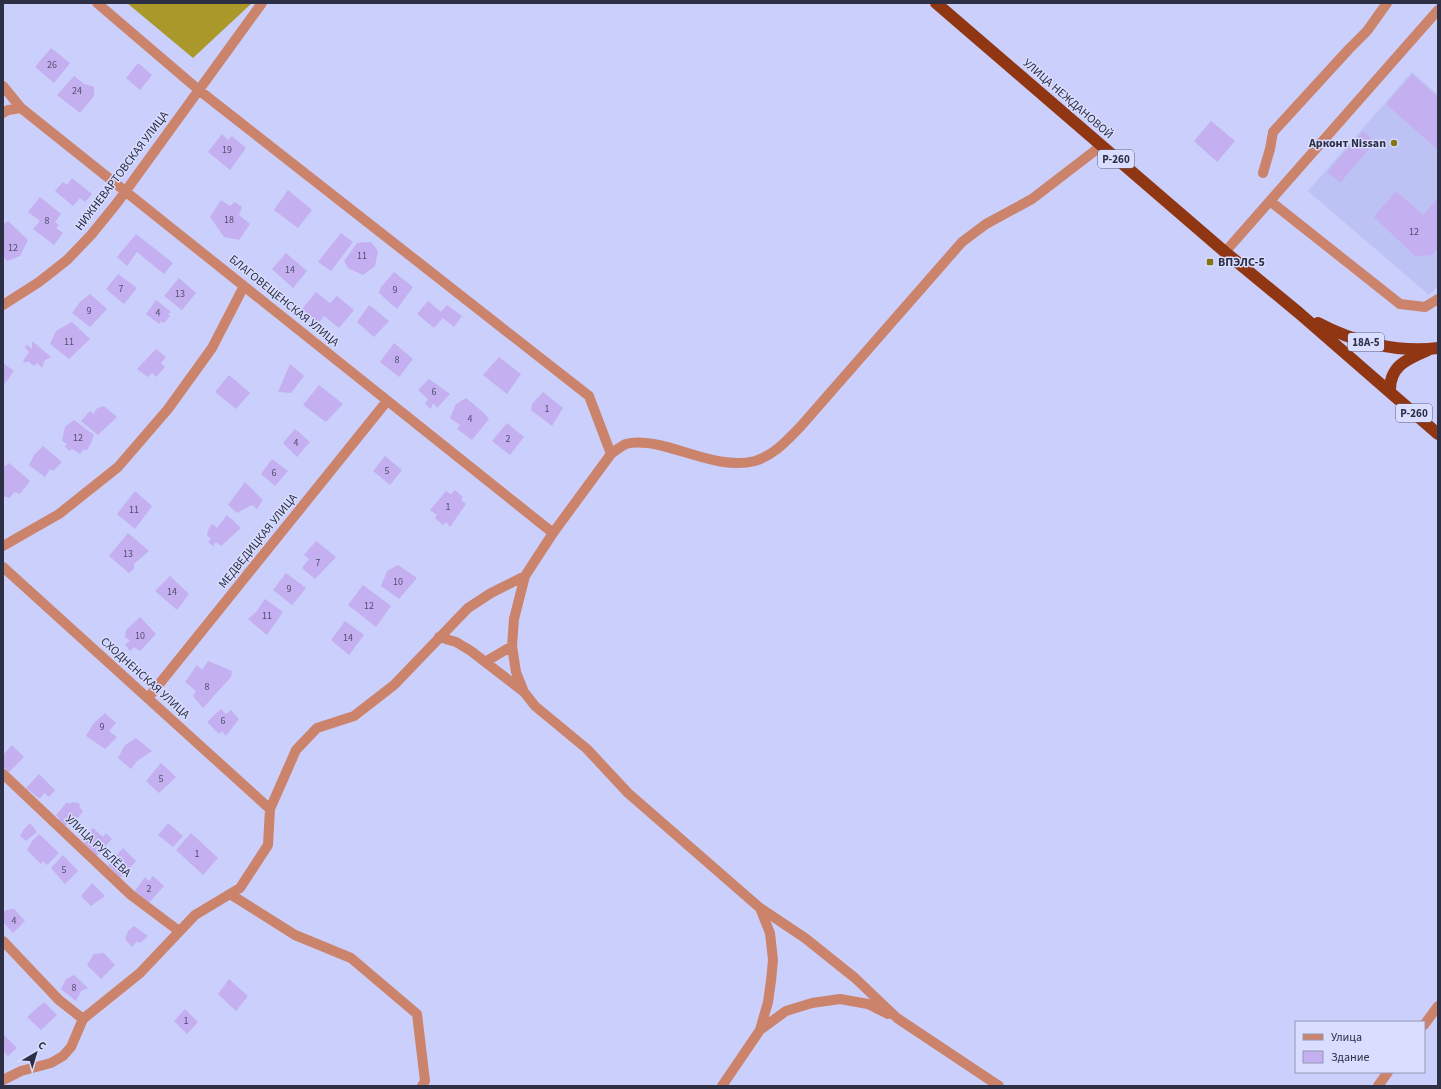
<svg xmlns="http://www.w3.org/2000/svg" width="1441" height="1089" viewBox="0 0 1441 1089" font-family="'Source Sans 3',sans-serif">
	<style>
		.built { fill: #bcc2f3 }
		.forest { fill: #aa982b }
		.building { fill: #c4aff0 }
		.lines { fill: none; stroke-linecap: round; stroke-linejoin: round }
		.street { stroke: #cc836b; stroke-width: 10 }
		.highway { stroke: #903613; stroke-width: 12 }
		.poi-dot { fill: #837415; stroke: #d9ddff; stroke-width: 1.5 }
		.labels { text-anchor: middle; dominant-baseline: central; stroke-width: 3; stroke-linejoin: round; paint-order: stroke }
		.number-label { font-size: 10px; fill: #534f6f }
		.shield { fill: #d9ddff; stroke: #61637c; stroke-width: 1 }
		.shield-label { font-size: 11px; font-weight: bold; fill: #2d2f44 }
		.street-label { font-size: 12px; fill: #2d2f44; stroke: #d9ddff }
		.poi-label { font-size: 12px; font-weight: bold; fill: #2d2f44; stroke: #d9ddff; text-anchor: end }
	</style>
	<rect width="100%" height="100%" fill="#cacffc"/>
	<!-- built -->
	<path class="built" d="M1412 72 1438 95V286L1429 295 1308 191Z"/>
	<!-- forest -->
	<path class="forest" d="M127 3H252L193 58Z"/>
	<!-- building -->
	<path class="building" d="M51 48 70 63 54 83 35 67Z
		M138 63 152 75 140 90 126 78Z
		M1412 74 1438 97V150L1386 104Z
		M74 76 84 84 94 87V96L80 113 57 95Z
		M1211 121 1235 141 1217 162 1194 141Z
		M1363 131 1375 142 1340 183 1327 172Z
		M222 134 228 140 232 136 246 148 230 170 208 152Z
		M72 178 92 194 85 202 80 198 73 206 55 191 63 182 67 185Z
		M288 190 312 210 298 228 274 210Z
		M1396 191 1423 215 1438 198V248L1432 255 1415 256 1374 217Z
		M40 197 61 214 55 222 59 225 56 228 63 233 54 245 33 229 40 221 28 212Z
		M221 200 230 206 235 202 242 207 239 215 250 224 239 240 224 237 210 217Z
		M8 221 28 240 20 256 7 261 3 256V224Z
		M341 233 353 242 331 271 318 262Z
		M136 234 173 263 164 274 137 252 127 266 117 257Z
		M371 242 378 251 375 266 363 275 348 268 344 261 357 243Z
		M286 253 307 271 293 288 272 269Z
		M394 272 413 287 397 309 379 293 381 287Z
		M118 274 137 288 124 304 106 289Z
		M179 278 196 293 182 310 164 296Z
		M316 292 330 303 337 296 354 310 339 328 324 316 318 324 302 309Z
		M90 294 107 309 90 327 72 313 80 302Z
		M156 300 171 312 168 314 170 316 164 323 161 321 159 324 146 314Z
		M428 301 441 312 447 305 462 316 454 327 443 318 434 328 417 314Z
		M369 305 389 321 374 337 357 322Z
		M72 322 90 339 69 359 50 344 56 331Z
		M32 341 51 357 45 360 42 368 37 363 34 366 28 361 26 363 23 361 29 352 25 347 27 345 32 349Z
		M394 343 413 359 399 377 380 362Z
		M156 349 166 357 161 363 165 367 156 377 152 373 148 377 137 369Z
		M499 357 521 374 507 394 483 375Z
		M3 363 14 371 3 386Z
		M290 364 304 376 291 393 278 392Z
		M229 375 250 393 236 409 215 392Z
		M429 379 450 394 437 408 433 403 431 409 425 404 428 399 418 390Z
		M319 385 343 404 326 422 303 405Z
		M543 392 563 408 552 426 531 410 532 404Z
		M466 398 483 412 489 419 472 440 457 429 460 425 450 418 456 404Z
		M104 406 117 417 98 435 81 421 90 411 94 414 96 409Z
		M74 420 94 435 91 443 87 450H83L80 454 72 449 70 451 65 447 67 444 62 441 65 427Z
		M507 423 524 437 510 455 492 441Z
		M295 429 310 442 297 457 283 443Z
		M43 446 62 462 53 471 50 469 45 477 29 465 34 455Z
		M385 456 402 470 390 485 373 471Z
		M272 459 288 471 275 486 261 474Z
		M9 463 30 481 20 494 14 492 10 498 3 496V468Z
		M245 482 263 500 257 509 252 505 237 513 228 505Z
		M455 490 463 497 461 500 466 504 450 527 446 522 443 525 435 518 437 515 430 510 446 491 451 494Z
		M135 491 152 506 135 529 117 514Z
		M227 515 241 528 221 546 216 542 213 546 208 542 211 539 207 535 208 530 212 524 217 528Z
		M128 533 149 551 134 564V569L129 573 109 556Z
		M316 541 336 557 315 579 302 568 309 559 304 555Z
		M398 565 417 578 399 599 381 586 387 571Z
		M286 573 306 588 292 605 273 590Z
		M170 576 189 594 177 610 155 591Z
		M363 585 391 606 376 627 348 605Z
		M265 599 283 612 267 635 248 619 256 612Z
		M140 617 156 634 140 651 134 647 130 651 125 644 130 641 125 637 126 630Z
		M345 621 364 635 349 655 331 640Z
		M208 661 232 671 231 677 203 708 193 696 196 691 185 682 197 665 202 670Z
		M221 709 226 714 231 710 239 719 226 736 222 731 219 734 207 722Z
		M105 713 116 723 109 731 117 737 105 749 86 736 93 724Z
		M136 738 152 751 137 761 131 769 118 758 125 745Z
		M12 745 24 757 9 772 3 767V755Z
		M161 763 176 777 159 793 146 781Z
		M39 774 55 790 49 797 44 793 40 799 26 788Z
		M67 802 70 804 72 802 78 803 81 806 79 807 83 811 73 825 70 821 65 826 59 821V818L56 815Z
		M30 823 37 832 26 841 20 836 24 829Z
		M168 823 183 836 173 847 158 835Z
		M93 828 103 837 106 833 112 839 96 856 81 840Z
		M191 833 218 858 203 875 176 850Z
		M39 834 59 853 47 865 43 861 41 864 27 850 32 841Z
		M123 848 136 861 120 878 108 865Z
		M63 855 78 871 65 884 51 868Z
		M153 876 164 886 147 905 134 892 145 877 149 881Z
		M92 883 105 896 91 906 81 896Z
		M14 909 25 921 13 933 3 922V913L6 910Z
		M134 926 148 936 140 943 137 941 132 947 125 939 128 931Z
		M104 953 115 965 101 979 87 965 94 954Z
		M74 975 88 988 81 991 76 1001 61 989 66 979Z
		M229 979 248 996 236 1011 218 994Z
		M44 1002 57 1015 41 1030 27 1017Z
		M185 1009 198 1022 187 1034 174 1021Z
		M3 1034 17 1048 8 1056 3 1051Z"/>
	<g class="lines">
		<!-- street -->
		<path class="street" d="M3 86 21 108 553 533
			M3 113 8 110 21 108
			M1263 173 1270 149 1273 132 1349 49 1367 31 1387 3
			M1270 201 1400 304 1425 307 1438 299
			M1225 252 1438 10
			M3 305 39 282 67 260 91 235 117 203 262 3
			M611 454C615 451 621 446 626 444 636 441 649 443 659 445 690 452 724 469 755 461 775 455 788 439 801 426L962 242 986 224 1032 199 1101 146
			M3 546 59 514 118 467 168 409 212 348 244 286
			M3 567 270 809
			M525 576 514 619 512 646 516 672 524 692 535 706 587 749 628 793 760 908 770 933 773 960 771 981 768 1002 760 1030 722 1086
			M439 637 456 642 471 651 524 692
			M485 662 512 646
			M148 698 387 401
			M3 774 131 895 179 931
			M230 894 295 935 351 958 417 1014 425 1081 422 1086
			M760 908 805 938 855 978 897 1018 999 1086
			M3 941 59 1000 83 1019
			M1424 1025 1438 1006
			M760 1030 786 1011 812 1003 840 999 868 1004 888 1014
			M3 1080 21 1071 51 1063 63 1056 71 1047 83 1019 140 973 195 915 240 888 268 845 270 809 296 750 317 728 354 716 394 685 468 608 491 593 525 576 553 533 611 454 589 396 200 91 97 3
			M1378 1086 1388 1072"/>
		<!-- highway -->
		<path class="highway" d="M936 3 1225 252 1299 313 1438 434
			M1318 323C1353 342 1398 353 1438 348
			M1390 392C1389 366 1407 359 1428 350"/>
	</g>
	<!-- markers -->
	<g class="poi-dot">
		<circle cx="1394" cy="143" r="4"/>
		<rect x="1206" y="258" width="8" height="8" rx="2"/>
	</g>
	<g class="labels">
		<!-- number labels -->
		<g class="number-label">
			<text x="52" y="65">26</text>
			<text x="77" y="91">24</text>
			<text x="227" y="150">19</text>
			<text x="229" y="220">18</text>
			<text x="47" y="221">8</text>
			<text x="1414" y="232">12</text>
			<text x="13" y="248">12</text>
			<text x="362" y="256">11</text>
			<text x="290" y="270">14</text>
			<text x="121" y="289">7</text>
			<text x="395" y="290">9</text>
			<text x="180" y="294">13</text>
			<text x="89" y="311">9</text>
			<text x="158" y="313">4</text>
			<text x="69" y="342">11</text>
			<text x="397" y="360">8</text>
			<text x="434" y="392">6</text>
			<text x="547" y="409">1</text>
			<text x="470" y="419">4</text>
			<text x="78" y="438">12</text>
			<text x="508" y="439">2</text>
			<text x="296" y="443">4</text>
			<text x="387" y="471">5</text>
			<text x="274" y="473">6</text>
			<text x="448" y="507">1</text>
			<text x="134" y="510">11</text>
			<text x="128" y="554">13</text>
			<text x="318" y="563">7</text>
			<text x="398" y="582">10</text>
			<text x="289" y="589">9</text>
			<text x="172" y="592">14</text>
			<text x="369" y="606">12</text>
			<text x="267" y="616">11</text>
			<text x="140" y="636">10</text>
			<text x="348" y="638">14</text>
			<text x="207" y="687">8</text>
			<text x="223" y="721">6</text>
			<text x="102" y="727">9</text>
			<text x="161" y="779">5</text>
			<text x="197" y="854">1</text>
			<text x="64" y="870">5</text>
			<text x="149" y="889">2</text>
			<text x="14" y="921">4</text>
			<text x="74" y="988">8</text>
			<text x="186" y="1021">1</text>
		</g>
		<!-- shield labels -->
		<g class="shield">
			<rect x="1098" y="150" width="36" height="18" rx="3"/>
			<rect x="1348" y="333" width="36" height="18" rx="3"/>
			<rect x="1396" y="404" width="36" height="18" rx="3"/>
		</g>
		<g class="shield-label">
			<text x="1116" y="159">Р-260</text>
			<text x="1366" y="342">18А-5</text>
			<text x="1414" y="413">Р-260</text>
		</g>
		<!-- street labels -->
		<g class="street-label">
			<text transform="translate(1068 99) rotate(41)">УЛИЦА НЕЖДАНОВОЙ</text>
			<text transform="translate(122 171) rotate(-53)">НИЖНЕВАРТОВСКАЯ УЛИЦА</text>
			<text transform="translate(284 301) rotate(39)">БЛАГОВЕЩЕНСКАЯ УЛИЦА</text>
			<text transform="translate(258 541) rotate(-51)">МЕДВЕДИЦКАЯ УЛИЦА</text>
			<text transform="translate(145 678) rotate(42)">СХОДНЕНСКАЯ УЛИЦА</text>
			<text transform="translate(98 846) rotate(43)">УЛИЦА РУБЛЁВА</text>
		</g>
		<!-- poi labels -->
		<g class="poi-label">
			<text x="1386" y="143">Арконт Nissan</text>
			<text x="1218" y="262" text-anchor="start">ВПЭЛС-5</text>
		</g>
	</g>
	<!-- border -->
	<rect width="1441" height="1089" fill="none" stroke="#2d2f44" stroke-width="8"/>
	<!-- legend -->
	<rect x="1295" y="1021" width="130" height="52" fill="#d9ddff" stroke="#9497b4"/>
	<rect x="1303" y="1034" width="20" height="6" fill="#cc836b" stroke="#9497b4"/>
	<text x="1331" y="1041" font-size="12" fill="#2d2f44">Улица</text>
	<rect x="1303" y="1051" width="20" height="12" fill="#c4aff0" stroke="#9497b4"/>
	<text x="1331" y="1061" font-size="12" fill="#2d2f44">Здание</text>
	<!-- north arrow -->
	<g transform="translate(36 1053) rotate(38)" stroke="#d9ddff" stroke-width="3" paint-order="stroke">
	<path d="M0-3L7 15L0 10L-7 15Z" fill="#2d2f44"/>
	<text y="-6" font-size="11" font-weight="bold" text-anchor="middle" fill="#2d2f44">С</text>
	</g>
</svg>
